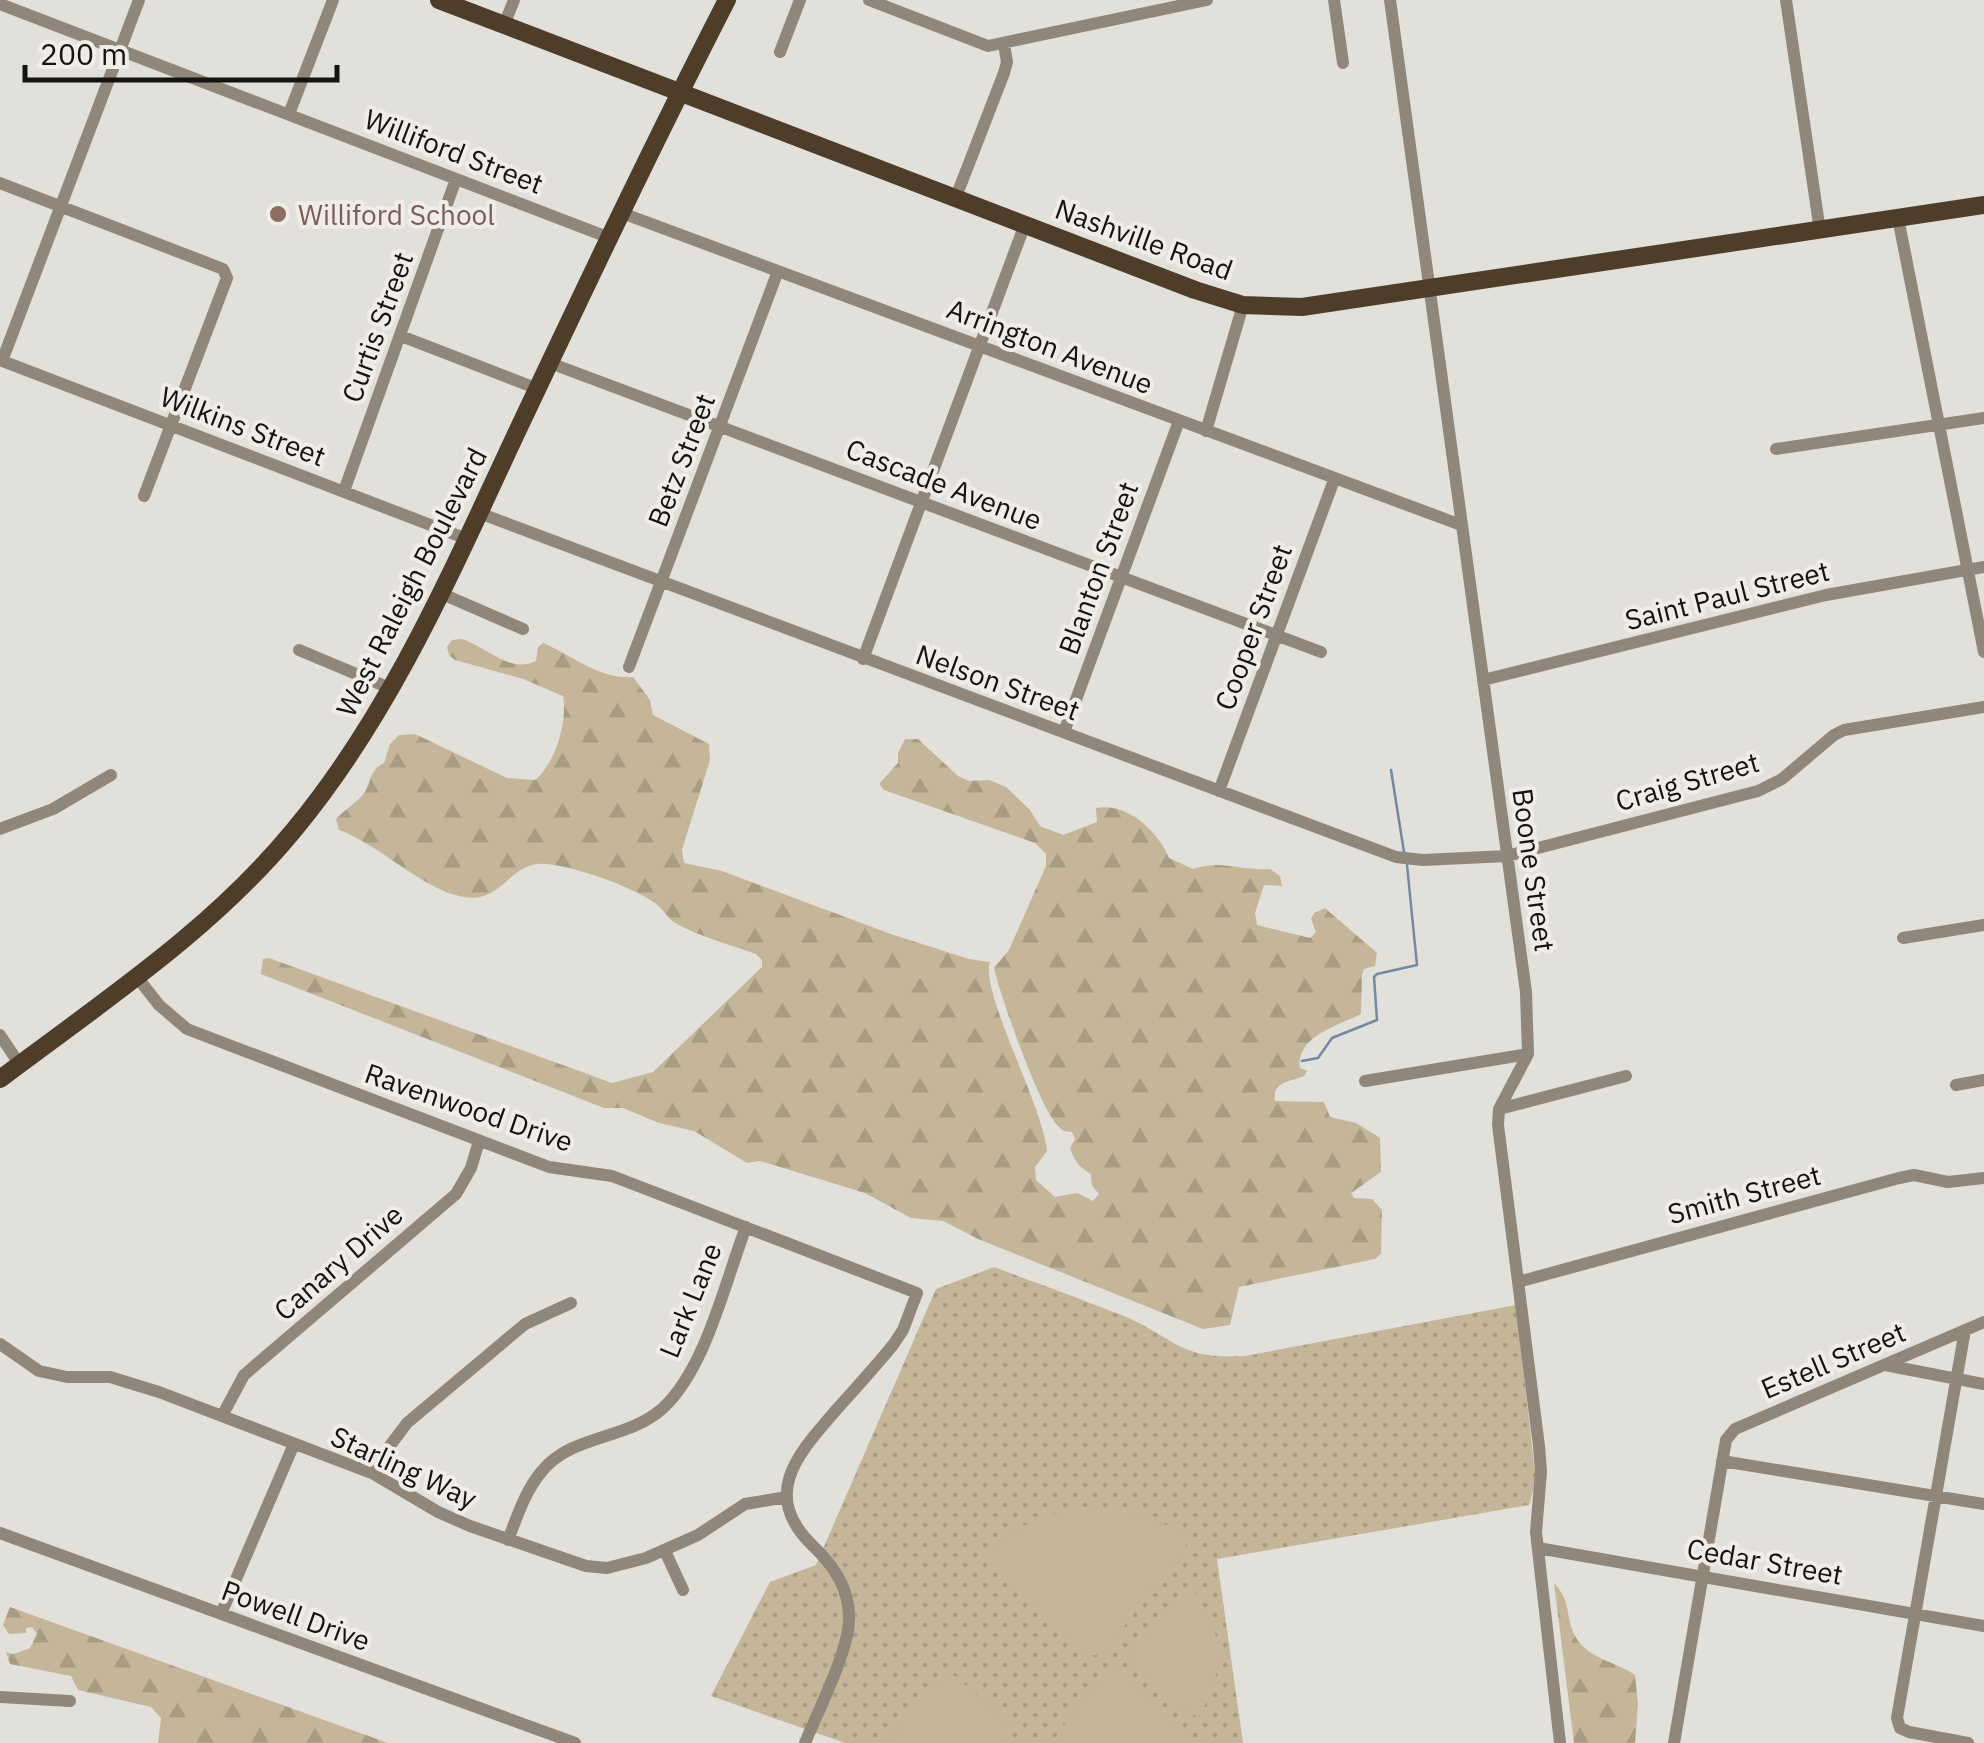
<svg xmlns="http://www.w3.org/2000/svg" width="1984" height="1743" viewBox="0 0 1984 1743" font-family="'IBM Plex Sans',sans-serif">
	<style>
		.grass { fill: url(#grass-dots) }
		.forest { fill: url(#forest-firs) }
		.garden { fill: #c5b699 }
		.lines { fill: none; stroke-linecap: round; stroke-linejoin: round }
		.stream { stroke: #7488a3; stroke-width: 2.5 }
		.minor { stroke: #90867a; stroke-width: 12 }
		.major { stroke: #4e3e29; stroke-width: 18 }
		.education-dot { fill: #8d6e63; stroke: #f0ede8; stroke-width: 4 }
		.labels { text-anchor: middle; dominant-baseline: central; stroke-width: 8; stroke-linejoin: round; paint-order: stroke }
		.street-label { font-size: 28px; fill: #141311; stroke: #f0ede8 }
		.education-label { font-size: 28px; fill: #785e54; stroke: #f0ede8; text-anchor: start }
	</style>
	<defs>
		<pattern id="grass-dots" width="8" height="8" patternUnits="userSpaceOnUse" patternTransform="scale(2.5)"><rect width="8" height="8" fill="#c5b699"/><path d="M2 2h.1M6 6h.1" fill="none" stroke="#a89c83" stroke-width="1.8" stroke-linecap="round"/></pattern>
		<pattern id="forest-firs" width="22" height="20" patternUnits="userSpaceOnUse" patternTransform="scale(2.5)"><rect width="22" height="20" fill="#c5b699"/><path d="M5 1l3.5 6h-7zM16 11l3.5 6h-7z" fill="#a89c83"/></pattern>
	</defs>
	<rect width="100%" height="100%" fill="#e2e0db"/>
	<!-- grass -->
	<path class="grass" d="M994 1267C1037 1283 1081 1299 1124 1316 1177 1339 1179 1360 1245 1356L1516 1305 1536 1481 1529 1505 1217 1559 1243 1743H845L711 1696 770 1582 816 1565 936 1289Z"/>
	<!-- forest -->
	<path class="forest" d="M462 639C487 647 510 674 536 661L538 647 543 643C572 655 600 680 633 677L650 700 653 715 709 744 710 760 682 850 684 863 722 871 891 934 969 959 990 962C980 992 1043 1106 1047 1151L1035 1167 1036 1180 1055 1197 1077 1193 1093 1201 1099 1194 1092 1186 1091 1174C1079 1167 1074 1161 1070 1148L1075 1139 1072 1132C1064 1131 1064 1132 1058 1126 1040 1109 1000 995 994 968L1009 950 1046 866V854L1035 843 884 790 879 784 898 763V753L905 739H918L958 776 969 781 989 780 1006 787 1030 810 1040 826 1063 835 1097 822 1096 808C1127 802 1158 831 1169 858L1193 869C1220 859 1241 871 1270 869L1280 876 1282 886 1264 885 1255 913 1257 925 1310 938 1316 932 1311 919 1314 913 1325 908 1377 953 1375 966 1364 969 1362 975 1361 1014C1339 1025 1295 1037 1300 1068L1307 1071 1304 1076C1290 1082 1272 1081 1275 1101L1324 1102 1330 1117 1356 1123 1380 1138 1381 1172 1351 1193 1354 1198 1372 1199 1382 1210 1381 1254 1375 1259 1239 1287 1230 1325 1203 1329 978 1239 943 1221 911 1218 865 1193 760 1161 747 1163 694 1131 659 1123 623 1108H604L261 974 263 959 269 958 612 1083 653 1072 762 967V960L756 954C730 945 701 937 677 924 668 919 663 909 655 903 631 886 576 867 547 864 507 860 504 907 459 896 420 887 380 845 339 830L336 819C344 810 361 800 366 790 372 778 370 770 384 763L390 744 399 735 415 734 507 778 535 780C555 764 568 721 563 696L523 679 455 660 449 655 447 647 452 640Z
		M1554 1583C1574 1604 1563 1620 1579 1642 1592 1659 1618 1663 1635 1675L1638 1704 1635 1743H1574Z
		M10 1607 388 1743H158L161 1718 151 1707 78 1690 71 1676 10 1664 6 1652 13 1654 30 1648 37 1634 32 1627 26 1628V1633L9 1634 3 1625Z"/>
	<!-- garden -->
	<path class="garden" d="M1098 1505 1149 1516 1192 1538 1103 1654 1085 1656 982 1559C1016 1523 1049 1511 1098 1505Z
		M1189 1584C1224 1633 1228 1665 1198 1718L1130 1663 1128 1653Z
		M1110 1670 1120 1672 1197 1743H1051L1104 1672Z
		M944 1673 955 1676 1016 1728 1005 1743H895L890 1738Z"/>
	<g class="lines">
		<!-- stream -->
		<path class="stream" d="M1391 770 1404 852
			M1302 1061 1318 1058 1332 1038 1377 1020 1374 977 1377 974 1417 965 1407 865"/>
		<!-- minor -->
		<path class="minor" d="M869 0 988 46 1207 0
			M1334 0 1343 63
			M1390 0 1526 992 1528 1054 1499 1109 1498 1125 1539 1446 1541 1472 1536 1532 1560 1743
			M1786 0 1820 231
			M0 4 610 238
			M504 25 514 0
			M780 52 800 0
			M289 114 333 0
			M0 183 223 269 227 278 144 496
			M956 197 1004 73 1007 62 1004 44
			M622 213 1461 525
			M1898 218 1984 652
			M401 336 538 389
			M0 360 467 539
			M2 361 139 0
			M550 363 1321 652
			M1206 431 1243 305
			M1776 449 1984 418
			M344 491 456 179
			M479 513 1396 857 1423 860 1507 856 1758 791 1782 779 1834 735 1844 730 1984 707
			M440 593 523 629
			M299 650 392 689
			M863 659 1025 224
			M629 667 778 271
			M1483 680 1826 595 1984 567
			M1064 732 1179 421
			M1219 791 1334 480
			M0 829 53 809 111 775
			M1903 938 1984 925
			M137 977 159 1005 187 1029 549 1167 612 1176 917 1293 903 1330 893 1345C875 1367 856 1388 837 1409 799 1453 759 1494 813 1546 834 1566 850 1589 849 1620 848 1653 818 1711 805 1743
			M0 1035 20 1065
			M1365 1081 1528 1054
			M1956 1085 1984 1080
			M1499 1109 1626 1076
			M1518 1282 1899 1178 1914 1175 1948 1182 1984 1178
			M1965 1330 1897 1718 1900 1728 1909 1732 1968 1743
			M0 1344 39 1371 67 1377H110L159 1392 374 1474 438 1512 470 1526 586 1566 607 1568 646 1558 698 1535 745 1504 787 1497
			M1885 1365 1984 1384
			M222 1416 244 1375 456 1194 471 1168 479 1141
			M1722 1461 1984 1504
			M374 1474 389 1447 407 1423 525 1324 571 1303
			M0 1533 575 1743
			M508 1540C517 1517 525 1491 542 1471 572 1434 628 1440 663 1408 706 1368 725 1282 746 1227
			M1538 1548 1984 1626
			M665 1551 683 1590
			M221 1614 294 1444
			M0 1697 70 1701
			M1674 1743 1726 1440 1735 1429 1984 1322"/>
		<!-- major -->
		<path class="major" d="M439 0 1195 290 1243 305 1302 307 1984 205
			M0 1079C102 1002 211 931 294 830 391 713 451 573 515 436 584 290 653 144 727 0"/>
	</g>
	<!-- markers -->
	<circle class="education-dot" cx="278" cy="214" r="10"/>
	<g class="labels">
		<!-- street labels -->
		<g class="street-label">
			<text transform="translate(454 151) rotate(21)">Williford Street</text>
			<text transform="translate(1144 239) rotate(20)">Nashville Road</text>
			<text transform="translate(377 327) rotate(-70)">Curtis Street</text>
			<text transform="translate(1050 346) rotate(21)">Arrington Avenue</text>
			<text transform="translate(243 426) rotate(21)">Wilkins Street</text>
			<text transform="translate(681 460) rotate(-69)">Betz Street</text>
			<text transform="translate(944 484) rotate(21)">Cascade Avenue</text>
			<text transform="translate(1098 568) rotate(-70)">Blanton Street</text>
			<text transform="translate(411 582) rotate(-63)">West Raleigh Boulevard</text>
			<text transform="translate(1727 595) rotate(-14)">Saint Paul Street</text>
			<text transform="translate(1253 627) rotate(-70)">Cooper Street</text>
			<text transform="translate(998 682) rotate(20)">Nelson Street</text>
			<text transform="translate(1687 781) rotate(-16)">Craig Street</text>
			<text transform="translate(1534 870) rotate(82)">Boone Street</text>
			<text transform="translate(469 1107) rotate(19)">Ravenwood Drive</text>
			<text transform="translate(1744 1194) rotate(-15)">Smith Street</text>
			<text transform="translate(338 1262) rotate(-41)">Canary Drive</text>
			<text transform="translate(690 1300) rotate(-68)">Lark Lane</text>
			<text transform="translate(1833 1360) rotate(-23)">Estell Street</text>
			<text transform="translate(404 1467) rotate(25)">Starling Way</text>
			<text transform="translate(1765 1561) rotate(10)">Cedar Street</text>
			<text transform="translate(296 1615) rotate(20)">Powell Drive</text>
		</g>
		<!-- education labels -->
		<g class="education-label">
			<text x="298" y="214">Williford School</text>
		</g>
	</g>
	<!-- scale -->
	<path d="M25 65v15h312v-15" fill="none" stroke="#141311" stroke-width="5"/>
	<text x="40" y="65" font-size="30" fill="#141311" stroke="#f0ede8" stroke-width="8" paint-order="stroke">200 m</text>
</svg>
